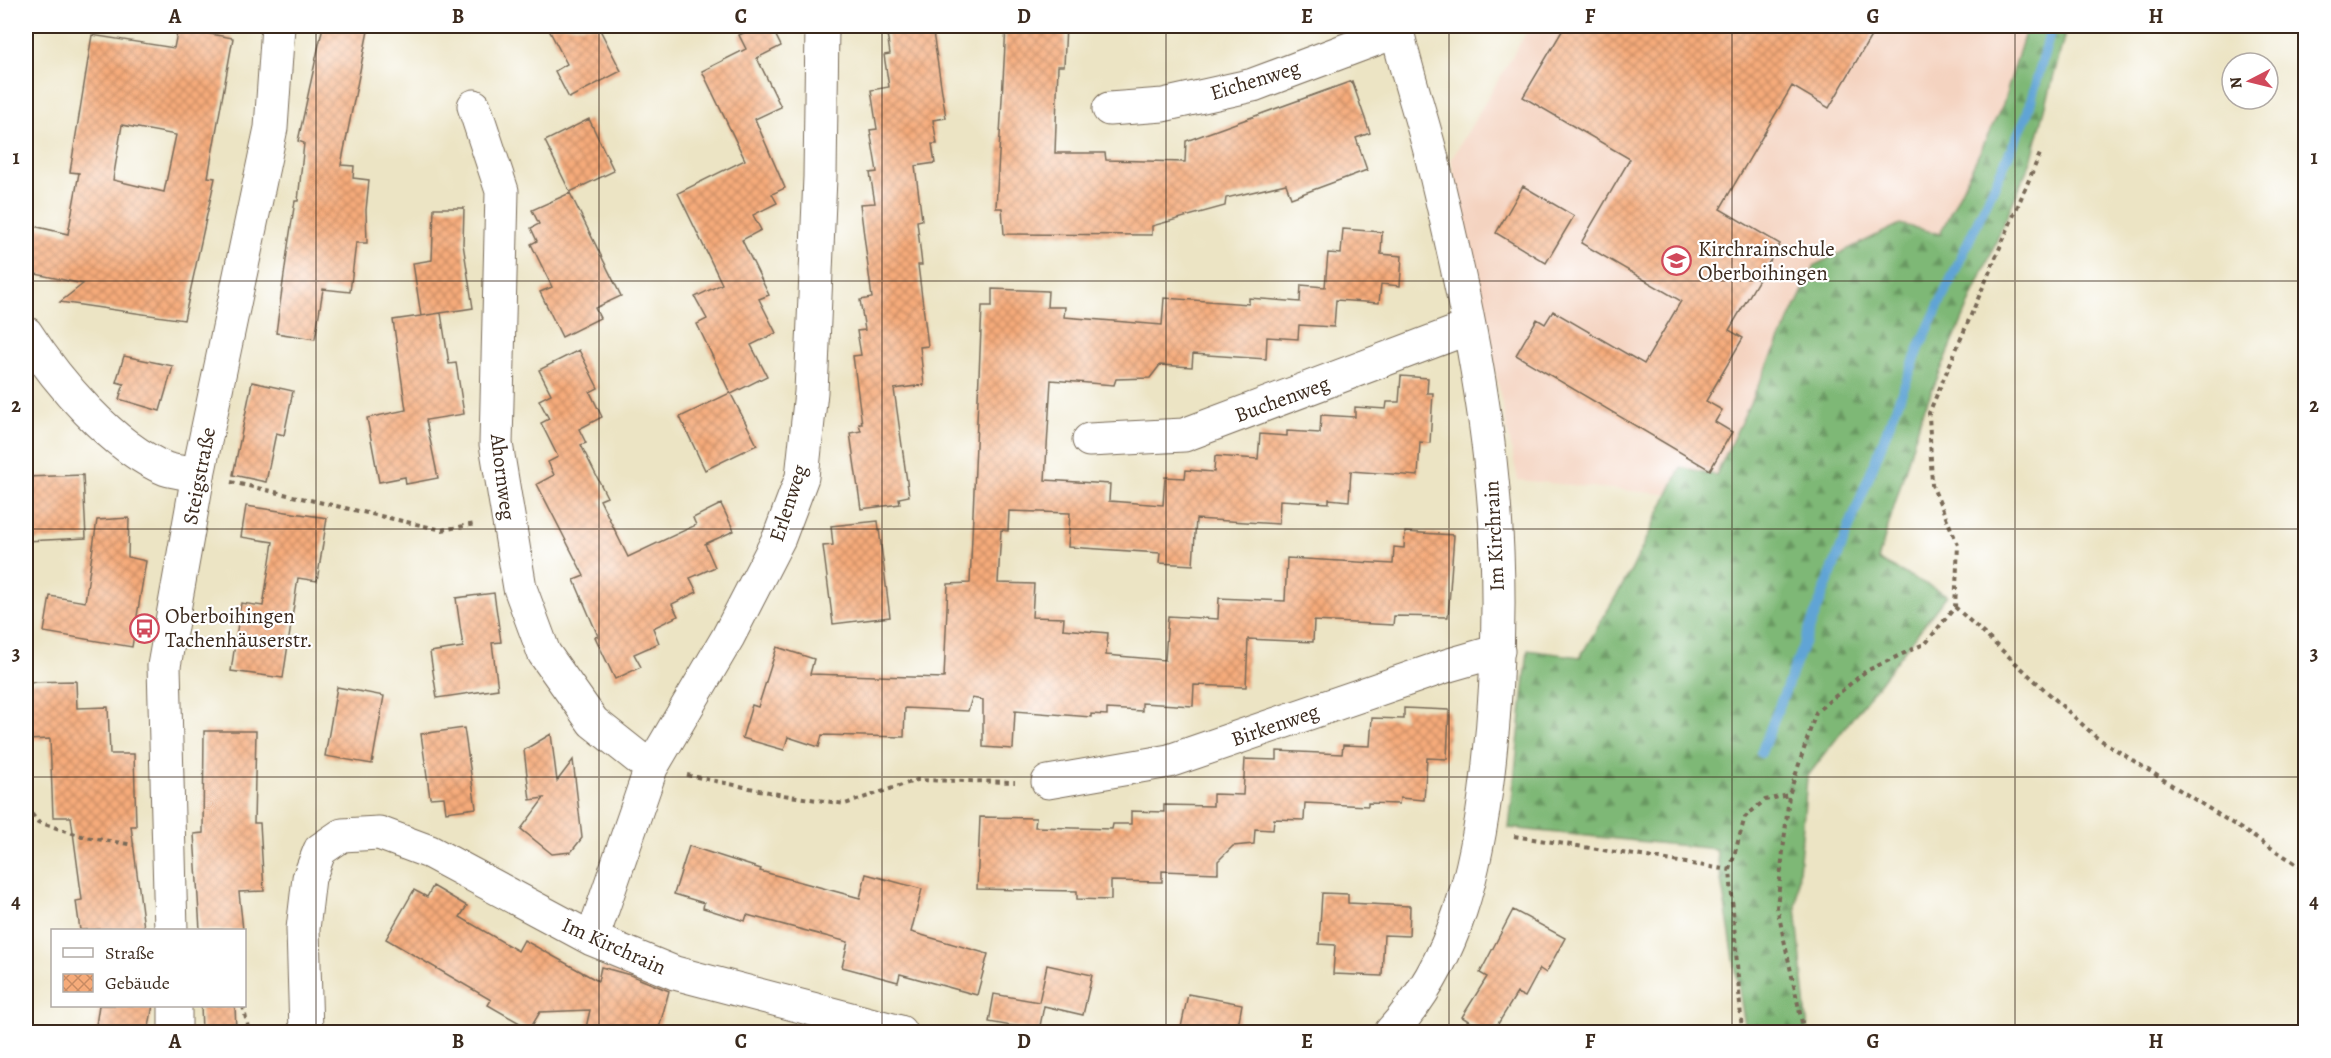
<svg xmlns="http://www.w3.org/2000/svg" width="2331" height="1058" viewBox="0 0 2331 1058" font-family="Alegreya,serif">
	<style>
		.built { fill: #f4d3c0 }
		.forest { fill: url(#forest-firs); stroke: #5c714a; stroke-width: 1.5 }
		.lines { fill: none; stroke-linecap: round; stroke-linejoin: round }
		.stream { stroke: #61a4d5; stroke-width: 10 }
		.building { fill: url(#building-cross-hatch); fill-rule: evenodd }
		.street-casing { stroke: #796b58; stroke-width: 35 }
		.secondary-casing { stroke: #796b58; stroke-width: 35 }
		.path { stroke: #796b58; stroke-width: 4; stroke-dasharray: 4.5 4.5; stroke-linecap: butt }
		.street { stroke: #fff; stroke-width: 33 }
		.secondary { stroke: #fff; stroke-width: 33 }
		.grid { fill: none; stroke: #3b2a1e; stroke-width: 1.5; stroke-opacity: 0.55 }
		.labels { text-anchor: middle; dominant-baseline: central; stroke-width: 4.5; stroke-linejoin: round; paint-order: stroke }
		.street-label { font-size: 21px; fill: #3b2a1e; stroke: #fff }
		.poi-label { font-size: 21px; fill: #3b2a1e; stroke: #fff; text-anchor: start }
		.neatline { fill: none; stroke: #3b2a1e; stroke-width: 2 }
		.grid-label { font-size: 20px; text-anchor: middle; font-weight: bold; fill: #3b2a1e }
	</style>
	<defs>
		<pattern id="forest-firs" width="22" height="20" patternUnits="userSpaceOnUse" patternTransform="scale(1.5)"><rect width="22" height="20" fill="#7eb876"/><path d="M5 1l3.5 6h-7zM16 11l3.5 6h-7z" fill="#689660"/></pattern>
		<pattern id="building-cross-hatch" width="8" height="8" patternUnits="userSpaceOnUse" patternTransform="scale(1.5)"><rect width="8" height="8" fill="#f6ab7a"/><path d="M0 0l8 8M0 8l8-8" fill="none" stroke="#c88b63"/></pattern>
	</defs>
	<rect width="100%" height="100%" fill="#fff"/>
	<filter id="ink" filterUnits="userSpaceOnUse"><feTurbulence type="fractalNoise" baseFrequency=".0167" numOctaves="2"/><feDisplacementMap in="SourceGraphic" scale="12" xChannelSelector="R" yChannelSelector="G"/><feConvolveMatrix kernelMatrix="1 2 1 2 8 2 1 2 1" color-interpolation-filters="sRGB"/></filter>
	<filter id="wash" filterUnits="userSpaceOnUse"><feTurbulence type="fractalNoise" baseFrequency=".008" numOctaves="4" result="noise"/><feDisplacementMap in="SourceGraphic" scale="24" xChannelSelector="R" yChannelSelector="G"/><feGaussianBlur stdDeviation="1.35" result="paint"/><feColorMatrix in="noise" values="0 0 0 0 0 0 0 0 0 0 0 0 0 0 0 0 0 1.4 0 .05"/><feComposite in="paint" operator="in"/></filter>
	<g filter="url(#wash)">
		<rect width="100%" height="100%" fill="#ece4c4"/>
		<!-- built -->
		<path class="built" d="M1530 26H2035L1946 245 1714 499 1518 480 1451 160Z"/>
		<!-- forest -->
		<path class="forest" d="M2027 26H2067L2032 158 1922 414 1878 560 1947 595 1807 777 1796 907 1808 1032H1746L1716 849 1509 828 1528 650 1580 657 1631 571 1681 467 1716 475 1815 265 1900 224 1940 234 2003 104Z"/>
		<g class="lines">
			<!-- stream -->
			<path class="stream" d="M1761 753 1920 346 2027 115 2052 26"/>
		</g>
		<g id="blocks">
			<!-- building -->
			<path class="building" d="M323 26H369L341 165 354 166 353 178 369 180 366 210 367 243H356L350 292 323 289 315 339 276 333 288 246 295 201H298L304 143 298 141Z
				M547 26H598L621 71 569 98 555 71 567 64Z
				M758 26H771L781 46 757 58 781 107 755 119 785 188 772 194 777 203 753 215 761 230 742 240 769 295 759 299 776 333 751 345 767 376 731 394 757 445 705 470 680 417 730 393 697 324 707 319 695 297 722 284 678 193 745 160 702 71 746 49 739 35Z
				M886 26H932L946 118 933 120 937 144H932L935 163 915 166 922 220 917 221 922 265H918L928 346 920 347 924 385 894 389 909 496 899 498 900 504 861 509 850 433 861 431 859 424H862L853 356 861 355 857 331 865 330 860 300 872 298 860 204 875 203 870 173 877 172 870 130 877 129 871 90 889 87 884 55 890 54Z
				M1006 26H1066L1064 66H1058L1055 153H1105L1106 160 1185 162 1186 141 1352 81 1370 133 1356 138 1367 170 1291 198 1286 184 1226 198 1225 206 1152 226V235L1004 234 1002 208H996Z
				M1565 26H1877L1829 108 1792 86 1720 209 1780 244 1729 330 1743 338 1706 401 1722 410 1715 422 1732 432 1710 470 1516 355 1537 319 1545 324 1553 311 1644 364 1681 301 1581 243 1630 159 1523 97Z
				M178 28 233 38 208 177 215 178 184 320 60 302 83 284 26 272V243L29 225 68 234 79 173 70 172 92 35 174 48ZM122 125 176 135 164 192 113 180Z
				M589 119 614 171 570 192 545 141Z
				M1523 186 1574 216 1546 263 1496 233Z
				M570 193 621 296 595 308 600 318 562 337 540 292 552 287 531 244 537 241 531 228 539 224 532 210Z
				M434 208H464L463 244 473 308 421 316 413 263 432 260Z
				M1343 229 1382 232 1381 254 1402 256 1400 286 1381 284 1379 303 1336 300 1334 327 1299 325 1298 339 1267 337 1266 359 1193 354 1192 367 1160 365 1150 378 1116 379 1114 385 1051 380 1045 480 1110 484 1109 501 1163 505 1165 477 1185 478 1186 470 1214 472 1215 456 1258 459 1260 434 1287 436V431L1320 433 1321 415 1355 417V407L1386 409 1387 402H1399L1401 376 1428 378 1427 393H1433L1430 443 1420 442 1418 476 1351 471 1349 501 1329 499V503L1280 500 1279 524 1196 519 1193 565 1159 563 1160 553 1068 547 1070 513 1009 511 1008 531 1001 530 998 583 1034 584 1032 617 1064 618 1063 629 1108 633 1106 655 1165 660 1168 616 1218 619 1219 598 1285 601 1287 558 1393 564 1394 547 1404 548 1405 532 1454 535 1448 617 1394 616 1393 625 1314 621 1313 642 1248 639 1246 687 1194 685 1193 706 1142 703V711L1107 709V715L1091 714V717L1015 711 1013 749 983 747V700L972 698 968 711 905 708 904 737 822 735 819 747 788 737 784 750 742 738 752 705 758 707 777 647 814 659 810 674 944 678 948 584 970 583 982 306H992V289L1048 291 1047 307H1065L1064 317 1162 325 1164 298 1249 304V298L1300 302 1301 285 1325 287 1328 253 1341 254Z
				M441 313 449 364 456 363 464 414 426 420 438 478 406 484 405 477 379 482 367 418 406 410 393 320Z
				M579 350 598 388 590 392 602 417 579 429 586 443 581 445 607 497 600 500 628 557 696 525 693 518 721 504 734 531 705 544 715 567 690 578 697 592 672 604 678 616 653 628 659 643 634 654 641 667 615 679 595 637 598 636 574 580 584 576 537 484 554 475 548 462 558 457 541 423 549 419 539 400 551 394 539 370Z
				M124 356 173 366 160 411 119 399 124 384 116 382Z
				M252 382 293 391 284 435 276 433 266 482 233 475Z
				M83 475 86 538 26 541V477Z
				M246 506 327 518 317 581 298 578 283 678 231 671 241 603 263 606 273 542 241 537Z
				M129 518 128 557 146 561 132 647 44 632 50 596 85 602 97 520Z
				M878 521 890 617 833 624 823 546 833 545 831 526Z
				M494 593 501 642 492 643 498 689 437 698 430 652 463 647 456 598Z
				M76 681 77 708 108 707 110 754H134L136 826H131L144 928 80 930 76 901 82 900 71 817H53L50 739 26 740V682Z
				M337 687 384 696 372 764 325 756Z
				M1404 708 1449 710 1447 759 1427 758 1424 800 1400 798 1399 804 1368 803V806L1305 803 1304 820 1274 819 1273 830 1255 829 1254 844 1233 846 1218 861V873L1162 871V882L1111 881V900L1077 899V891L977 889 980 817 1036 818 1035 827 1112 829 1113 824H1131V811L1164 812V805L1213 806V794L1243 795 1245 759 1277 760V751L1342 754 1343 745 1370 746 1372 718 1404 719Z
				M464 728 476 808 446 812 444 797 430 798 421 734Z
				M204 731H256L254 823H260L264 891 239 892 243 930H200L194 834 203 833Z
				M551 734 557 781 573 760 582 838 571 852 552 854 521 829 544 798 530 800 524 750Z
				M689 846 761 869 760 871 860 898 866 874 922 889 911 932 988 954 977 995 900 974 898 982 842 967 848 942 747 915 745 921 703 908 704 903 674 894Z
				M433 886 467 906 460 917 518 951 524 940 598 981 601 967 630 975 669 991 658 1032H585L590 1010 540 1012 530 1029 488 1005 491 1000 386 939 414 890 427 897Z
				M1322 893 1348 894V903L1410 906 1409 936 1384 935 1382 976 1333 974 1335 945 1319 944Z
				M1513 910 1565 938 1546 973 1540 969 1525 997 1517 993 1493 1032H1486L1462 1017 1487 977 1480 973Z
				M1047 965 1092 975 1083 1015 1044 1006 1039 1031 989 1022 994 994 1039 1002Z
				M1188 994 1242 1004 1237 1032H1180Z
				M99 1005H153L148 1032H95Z
				M201 1005H235L236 1032H202Z"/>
		</g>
	</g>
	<g filter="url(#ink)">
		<use href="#blocks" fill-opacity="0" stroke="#796b58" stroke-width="1.5"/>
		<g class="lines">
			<defs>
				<path id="street" d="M474 106 502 191 496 444 520 588 544 653 593 722 651 768
					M1109 109 1163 105 1253 85 1397 31
					M26 333C57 381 112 447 166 469 176 472 188 473 198 475
					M1089 440 1184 435 1468 328
					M1048 782 1169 761 1449 665 1498 651
					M592 939 651 768 728 637 779 538 802 477 811 392 820 177 822 26
					M306 1032 303 929 309 878 320 850 342 835 379 833 430 852 592 939 675 973 900 1032
					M1391 1032C1457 961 1477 867 1488 773 1500 669 1502 564 1490 460 1479 362 1457 263 1434 167 1423 120 1406 73 1396 26"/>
				<path id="secondary" d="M171 930 164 666 198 475 271 128 278 26
					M175 1006V1032"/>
			</defs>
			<!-- street casing -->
			<use href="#street" class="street-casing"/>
			<!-- secondary casing -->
			<use href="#secondary" class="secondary-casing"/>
			<!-- path -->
			<path class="path" d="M231 482 442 530 475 524
				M1955 607 2096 737 2306 870
				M687 775 783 795 845 804 917 780 1015 782
				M26 807 38 822 85 837 134 845
				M1514 836 1730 870
				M243 1006 249 1032
				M1742 1032 1730 870 1745 817 1765 800 1789 795
				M1804 1032 1777 907 1789 795 1816 712 1866 671 1926 643 1955 607 1958 545 1932 485 1929 413 2040 154"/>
			<!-- street -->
			<use href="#street" class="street"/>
			<!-- secondary -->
			<use href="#secondary" class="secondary"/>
		</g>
	</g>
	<!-- grid -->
	<path class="grid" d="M316 26V1032M599 26V1032M882 26V1032M1166 26V1032M1449 26V1032M1732 26V1032M2015 26V1032M26 281H2306M26 529H2306M26 777H2306"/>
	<!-- icons -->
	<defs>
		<symbol id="school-ring" viewBox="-11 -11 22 22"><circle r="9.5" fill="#fff" stroke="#d1495b" stroke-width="1.5"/><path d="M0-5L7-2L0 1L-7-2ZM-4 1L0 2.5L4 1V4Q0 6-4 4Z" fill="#d1495b"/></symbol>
		<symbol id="bus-ring" viewBox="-11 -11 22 22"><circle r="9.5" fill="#fff" stroke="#d1495b" stroke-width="1.5"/><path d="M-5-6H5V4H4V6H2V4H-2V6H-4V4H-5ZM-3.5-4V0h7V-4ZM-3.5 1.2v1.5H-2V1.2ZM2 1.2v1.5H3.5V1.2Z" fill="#d1495b"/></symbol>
	</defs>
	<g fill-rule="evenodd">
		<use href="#school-ring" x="1660" y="244" width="33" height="33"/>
		<use href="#bus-ring" x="128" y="612" width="33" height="33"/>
	</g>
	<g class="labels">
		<!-- street labels -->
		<g class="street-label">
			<text transform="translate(1255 80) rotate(-17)">Eichenweg</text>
			<text transform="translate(1282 399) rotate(-20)">Buchenweg</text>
			<text transform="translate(199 476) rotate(-79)">Steigstraße</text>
			<text transform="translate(503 477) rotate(83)">Ahornweg</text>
			<text transform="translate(788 503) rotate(-72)">Erlenweg</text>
			<text transform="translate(1494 536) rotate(-93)">Im Kirchrain</text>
			<text transform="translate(1275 725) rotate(-19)">Birkenweg</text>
			<text transform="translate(614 946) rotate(24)">Im Kirchrain</text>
		</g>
		<!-- poi labels -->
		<g class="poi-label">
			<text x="1698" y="249">Kirchrainschule<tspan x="1698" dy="24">Oberboihingen</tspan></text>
			<text x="165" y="616">Oberboihingen<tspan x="165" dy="24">Tachenhäuserstr.</tspan></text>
		</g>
	</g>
	<!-- margin -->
	<rect width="2331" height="1058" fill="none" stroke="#fff" stroke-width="66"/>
	<!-- legend -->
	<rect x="51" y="929" width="195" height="78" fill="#ffffff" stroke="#b1aaa5" stroke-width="1.5"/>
	<rect x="63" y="948" width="30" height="9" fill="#ffffff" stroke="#b1aaa5" stroke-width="1.5"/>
	<text x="105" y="959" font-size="18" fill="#3b2a1e">Straße</text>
	<rect x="63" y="974" width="30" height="18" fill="url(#building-cross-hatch)" stroke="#b1aaa5" stroke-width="1.5"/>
	<text x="105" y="989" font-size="18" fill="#3b2a1e">Gebäude</text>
	<!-- north arrow -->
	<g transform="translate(2250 81) rotate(263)"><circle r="28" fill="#ffffff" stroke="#b1aaa5" stroke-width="1.5"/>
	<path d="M0-4.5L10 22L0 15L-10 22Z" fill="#d1495b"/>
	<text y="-9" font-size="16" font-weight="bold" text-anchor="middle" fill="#3b2a1e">N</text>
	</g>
	<rect x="33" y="33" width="2265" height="992" class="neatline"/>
	<g class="grid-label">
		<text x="175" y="23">A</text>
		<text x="458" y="23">B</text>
		<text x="741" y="23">C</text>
		<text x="1024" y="23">D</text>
		<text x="1307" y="23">E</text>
		<text x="1590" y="23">F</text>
		<text x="1873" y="23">G</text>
		<text x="2156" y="23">H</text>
		<text x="16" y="164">1</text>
		<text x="2314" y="164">1</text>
		<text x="16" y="412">2</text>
		<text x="2314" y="412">2</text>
		<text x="16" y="660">3</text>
		<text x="2314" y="660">3</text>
		<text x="16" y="908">4</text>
		<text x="2314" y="908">4</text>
		<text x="175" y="1048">A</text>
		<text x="458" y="1048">B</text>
		<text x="741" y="1048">C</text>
		<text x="1024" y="1048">D</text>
		<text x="1307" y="1048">E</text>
		<text x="1590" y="1048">F</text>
		<text x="1873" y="1048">G</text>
		<text x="2156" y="1048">H</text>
	</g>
</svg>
